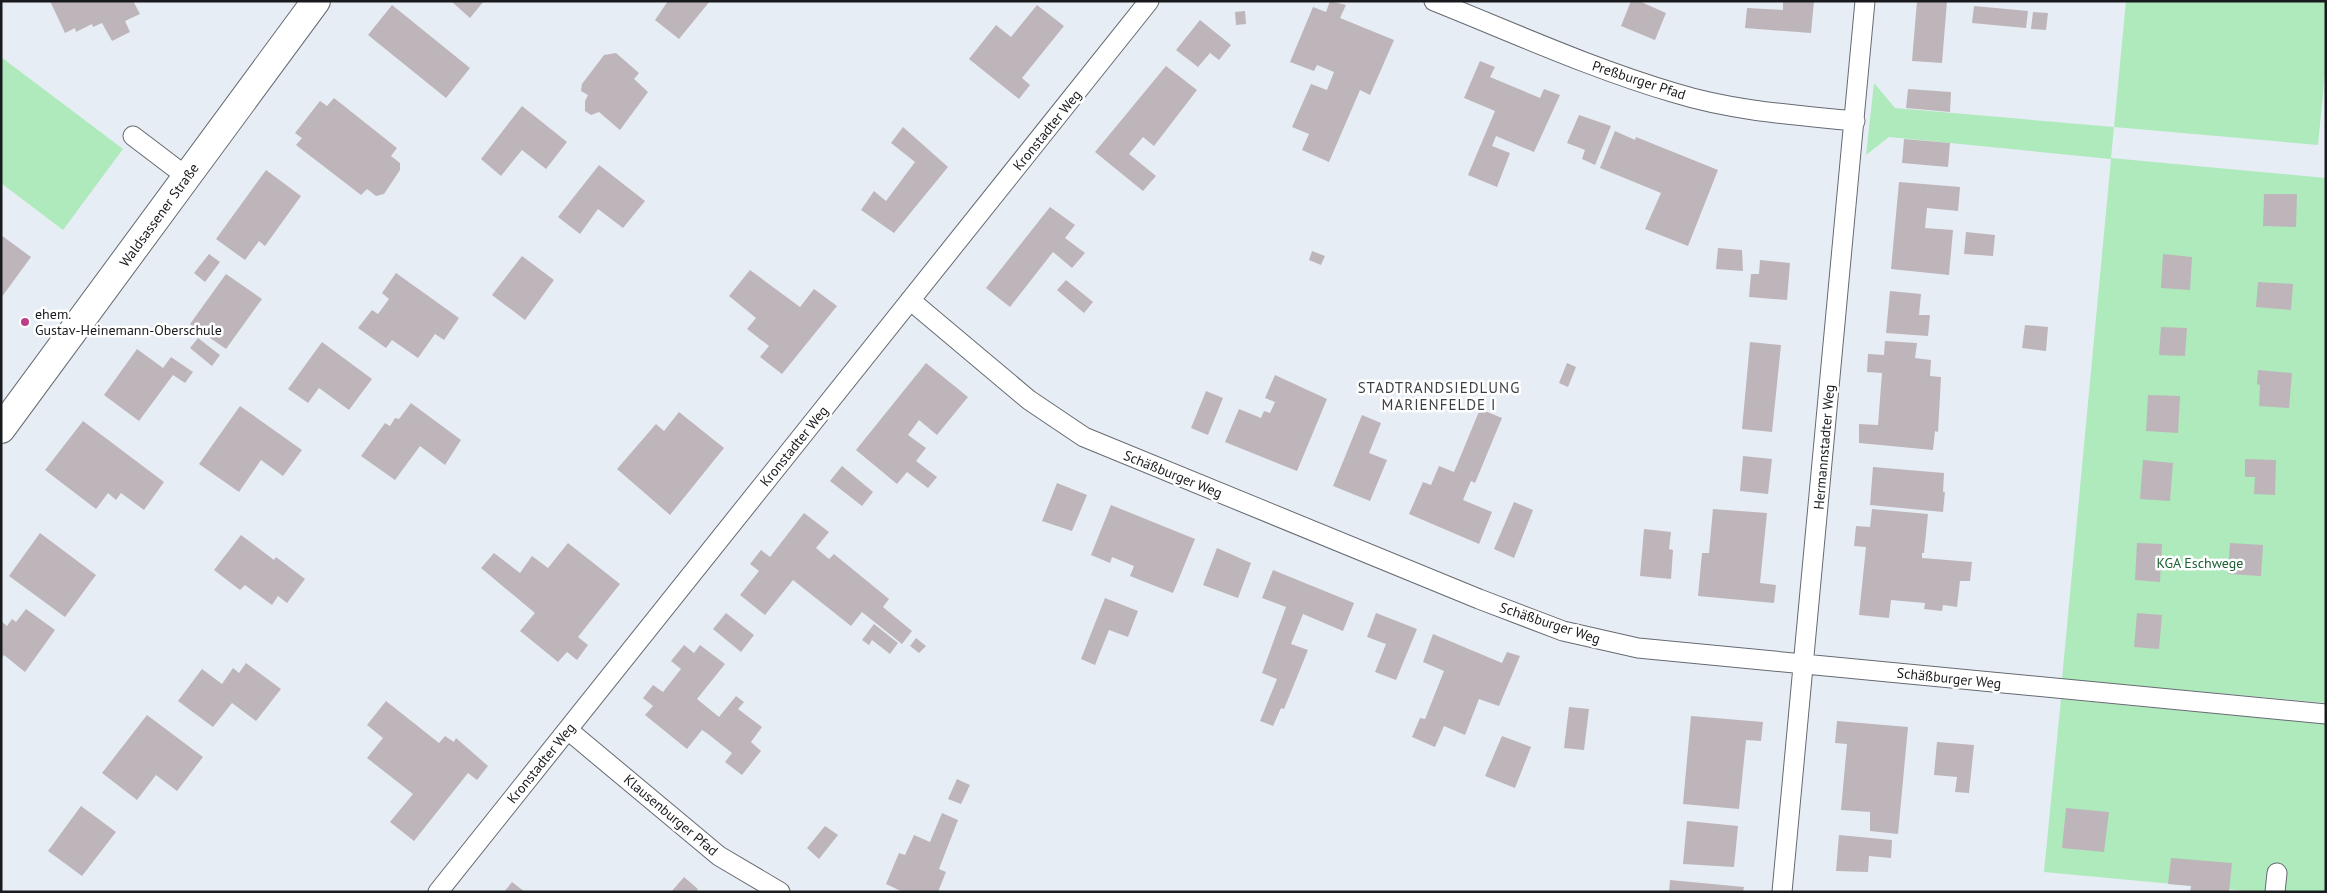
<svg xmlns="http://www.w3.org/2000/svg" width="2327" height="893" viewBox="0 0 2327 893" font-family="'PT Sans',sans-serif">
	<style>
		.green { fill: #aeeabc }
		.building { fill: #beb5ba }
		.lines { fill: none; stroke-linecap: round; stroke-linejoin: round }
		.lane-casing { stroke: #656a71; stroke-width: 21 }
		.street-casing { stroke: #656a71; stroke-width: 30 }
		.lane { stroke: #fff; stroke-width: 19 }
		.street { stroke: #fff; stroke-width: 28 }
		.poi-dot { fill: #bc3d88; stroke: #fff; stroke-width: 2 }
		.labels { text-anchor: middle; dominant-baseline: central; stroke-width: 5; stroke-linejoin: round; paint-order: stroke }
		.street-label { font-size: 14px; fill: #181a1d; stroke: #fff }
		.poi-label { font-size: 14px; fill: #181a1d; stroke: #fff; text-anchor: start }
		.park-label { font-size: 14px; fill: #1e6135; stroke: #fff }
		.neighbourhood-label { font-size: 15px; letter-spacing: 1px; fill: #3b3f45; stroke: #fff }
	</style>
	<rect width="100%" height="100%" fill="#e7edf5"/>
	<!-- green -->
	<path class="green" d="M2126 1H2326V62L2318 145 2114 127 2111 158 2326 178V703L2062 679 2111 159 1889 137 1866 155 1874 83 1895 108 2114 127Z
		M1 57 123 149 63 230 1 183Z
		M2061 699 2326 724V892H2258L2044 872Z"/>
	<!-- building -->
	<path class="building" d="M50 1H133L140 14 125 21 130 32 112 41 102 23 93 27 92 24 76 32 75 28 65 33Z
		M451 1H484L470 18Z
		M668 1H710L679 39 655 20Z
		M1330 1 1346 5 1340 18 1394 40 1370 95 1360 90 1329 162 1302 150 1309 134 1292 127 1311 84 1327 90 1334 72 1317 65 1314 71 1290 62 1313 7 1326 12Z
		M1631 1H1639L1666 13 1655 40 1621 26Z
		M1783 1H1814L1811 33 1745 28 1747 8 1783 10Z
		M1917 1H1947L1942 63 1912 61Z
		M392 5 470 68 446 98 368 35Z
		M1037 5 1064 26 1022 78 1030 85 1019 99 969 59 996 25 1011 37Z
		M1974 6 2028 11 2026 28 1972 23Z
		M1245 11 1246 24 1236 25 1235 12Z
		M2033 12 2048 13 2046 30 2031 29Z
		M1200 20 1231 45 1219 60 1210 53 1198 67 1176 50Z
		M616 53 639 73 634 79 648 92 620 130 599 112 591 115 585 111V101L588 95 581 91 582 84 604 55Z
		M1480 61 1495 67 1490 77 1540 98 1544 89 1560 95 1534 152 1496 136 1492 146 1510 153 1497 187 1468 175 1495 111 1464 98Z
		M1166 66 1197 90 1154 146 1143 137 1129 154 1156 176 1143 191 1095 152Z
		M1908 89 1951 92 1950 112 1906 108Z
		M334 98 397 148 391 156 400 163V170L384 194 376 196 367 189 361 195 296 145 302 138 295 133 320 101 327 106Z
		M522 106 567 142 546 169 522 150 501 176 481 159Z
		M1579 115 1611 126 1595 165 1582 159 1585 150 1567 143Z
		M903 127 948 167 894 233 861 210 874 191 886 201 915 162 891 143Z
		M1615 131 1635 140 1636 137 1718 170 1688 246 1645 229 1661 193 1600 168Z
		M1904 139 1950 143 1948 167 1902 163Z
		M599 165 645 201 623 228 598 209 580 234 558 217Z
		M266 170 301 196 265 246 259 241 245 260 216 239Z
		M1899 182 1960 187 1958 211 1927 208 1925 228 1953 230 1949 275 1891 269Z
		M2264 194H2297L2296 227 2263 226Z
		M1050 207 1075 225 1065 238 1085 253 1072 268 1053 252 1010 307 986 288Z
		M1966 232 1995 235 1993 256 1964 254Z
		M1 235 31 257 1 298Z
		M1718 248 1742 250 1743 271 1716 269Z
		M1312 251 1325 256 1321 265 1309 260Z
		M209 254 220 262 205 282 194 273Z
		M2163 254 2192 257 2190 290 2161 288Z
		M522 256 554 280 525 320 492 295Z
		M1760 260 1790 263 1787 300 1749 297 1751 274H1759Z
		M750 270 800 307 814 289 837 306 782 374 760 357 769 346 747 329 756 318 729 296Z
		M396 273 459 318 444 340 435 334 418 358 392 340 386 348 358 328 372 310 378 314 389 299 382 293Z
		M226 274 262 299 226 349 190 324Z
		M1066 280 1093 302 1084 313 1057 290Z
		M2258 282 2293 284 2291 310 2256 307Z
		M1890 291 1921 294 1919 315H1930L1928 336 1886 333Z
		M2025 325 2048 327 2046 351 2022 348Z
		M2161 327 2187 328 2185 356 2159 355Z
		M198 338 220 355 212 366 190 348Z
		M1885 341 1917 343 1915 358 1931 360 1930 376 1941 377 1938 432 1935 431 1933 450 1859 443V424L1878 425 1882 373 1867 372 1868 354 1884 355Z
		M322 342 372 379 349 410 319 388 308 403 288 389Z
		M1750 342 1781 345 1772 432 1742 429Z
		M137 349 163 368 171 357 193 372 185 383 173 375 139 421 104 395Z
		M926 363 968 397 937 435 919 420 908 435 926 448 916 461 937 477 928 488 907 472 897 484 856 450Z
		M1567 363 1576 367 1568 387 1559 383Z
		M2258 370 2292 373 2289 408 2259 406 2260 385 2257 384Z
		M1275 375 1327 399 1297 471 1225 442 1239 409 1261 418 1264 411 1270 413 1275 402 1265 398Z
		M1206 391 1223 398 1208 435 1191 428Z
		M2148 395 2180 396 2178 433 2146 431Z
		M411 403 461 440 445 465 420 446 395 480 361 456 385 423 390 426 395 418 399 419Z
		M240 406 302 450 283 476 261 460 239 492 199 464Z
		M1480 409 1502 418 1475 483 1471 481 1463 500 1492 512 1479 544 1409 514 1423 482 1431 485 1439 466 1454 472Z
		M679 412 724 448 670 515 617 469 656 424 664 431Z
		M1362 415 1381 423 1369 453 1387 460 1370 501 1333 486Z
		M83 421 164 482 144 510 121 493 116 500 108 493 96 509 45 470Z
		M1743 456 1772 459 1768 494 1740 491Z
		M2245 459 2276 460 2275 495 2254 494 2255 477H2245Z
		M2143 460 2173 463 2170 501 2140 499Z
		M842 466 873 492 862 506 830 481Z
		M1873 467 1944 473 1943 492H1945L1943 512 1870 505Z
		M1057 483 1087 495 1072 531 1042 521Z
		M1514 502 1533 510 1514 558 1494 549Z
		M1111 505 1195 539 1173 593 1130 576 1134 566 1112 557 1110 563 1091 555Z
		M1713 509 1767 513 1760 583 1776 585 1774 603 1698 596 1702 553H1709Z
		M1872 509 1928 514 1924 553H1922V558L1972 562 1970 581H1960L1957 607 1943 605 1942 611 1924 609 1925 603 1891 600 1889 618 1859 615 1866 547 1854 546 1856 526 1870 527Z
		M804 513 829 532 816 548 829 559 834 554 889 599 883 607 912 631 902 644 862 612 851 626 793 580 765 615 740 595 759 571 750 564 761 550 770 557Z
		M1644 529 1671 532 1669 549 1673 550 1671 579 1640 576Z
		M40 533 96 575 65 617 9 576Z
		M241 535 274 560 276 557 305 579 287 603 278 596 272 605 245 585 240 590 214 570Z
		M568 543 620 584 578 637 588 645 577 660 567 652 558 662 520 631 535 613 481 568 494 553 520 573 532 556 548 568Z
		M2137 543 2162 544 2160 582 2135 580Z
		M2230 543 2263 545 2261 576 2228 574Z
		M1217 548 1251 563 1238 598 1203 585Z
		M1273 570 1354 603 1343 631 1303 614 1291 644 1308 650 1284 709 1281 708 1273 726 1260 721 1277 679 1262 673 1286 607 1262 598Z
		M1105 598 1138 611 1128 637 1109 630 1095 665 1081 659Z
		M26 609 55 630 25 672 4 655 1 659V621L7 626 12 619 16 622Z
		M726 613 754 635 741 652 713 629Z
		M1376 613 1417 629 1396 680 1375 672 1386 644 1367 637Z
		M2137 613 2162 615 2159 649 2134 647Z
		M874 624 898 643 890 654 872 640 869 645 862 640Z
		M1433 634 1502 663 1507 652 1520 656 1499 706 1479 699 1465 735 1444 726 1435 747 1412 737 1420 718 1425 719 1444 671 1423 662Z
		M916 638 926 646 919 653 910 646Z
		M684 645 694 653 700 645 725 664 697 699 719 717 736 696 744 702 738 709 762 727 751 742 761 751 742 775 725 762 732 753 708 734 702 730 687 749 645 715 653 706 643 698 653 685 663 692 681 669 671 661Z
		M246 663 281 689 256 721 232 703 213 727 178 701 202 669 222 684 233 668 239 673Z
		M386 701 439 743 445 736 454 742 456 738 488 766 477 780 468 773 414 841 390 822 413 794 367 758 383 738 367 725Z
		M1569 707 1589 709 1584 750 1564 748Z
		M147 715 203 757 177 791 156 775 137 800 102 773Z
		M1691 716 1763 722 1761 741 1746 740 1739 809 1683 804Z
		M1837 721 1908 727 1898 834 1870 831V812L1841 810 1847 744 1835 743Z
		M1502 736 1531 747 1515 788 1485 776Z
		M1937 742 1974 745 1969 793 1955 792 1957 777 1934 775Z
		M957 779 970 785 961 804 948 799Z
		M81 806 116 832 82 876 48 851Z
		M2066 808 2109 812 2104 852 2062 848Z
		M942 813 958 820 939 869 946 872 938 892H903L886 884 899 853 905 855 914 835 930 842Z
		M1687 821 1738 826 1734 867 1683 864Z
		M825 826 838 835 819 859 807 848Z
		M1839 835 1892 840 1891 858 1869 856 1868 872 1836 871Z
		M2171 858 2232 863 2229 892H2190L2191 886 2168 884Z
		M684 877 698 889 696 892H671Z
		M1670 880 1744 887 1743 892H1669Z
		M512 882 525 892H504Z"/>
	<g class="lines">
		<defs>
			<path id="lane" d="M1434 1C1514 33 1593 69 1675 93 1733 111 1795 115 1855 121
				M133 136 187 177
				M910 300 1029 400 1084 437 1479 599 1563 631 1638 648 2326 714
				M568 730 719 856 780 892
				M438 892 1149 1
				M1782 892 1865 1
				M2275 892 2277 873"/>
			<path id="street" d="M1 429 316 1"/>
		</defs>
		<!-- lane casing -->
		<use href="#lane" class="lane-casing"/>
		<!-- street casing -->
		<use href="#street" class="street-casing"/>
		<!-- lane -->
		<use href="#lane" class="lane"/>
		<!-- street -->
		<use href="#street" class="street"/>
	</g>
	<!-- markers -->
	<circle class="poi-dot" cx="25" cy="322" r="5"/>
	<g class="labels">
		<!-- street labels -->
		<g class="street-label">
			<text transform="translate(1639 80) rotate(18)">Preßburger Pfad</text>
			<text transform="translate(1047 130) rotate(-51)">Kronstadter Weg</text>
			<text transform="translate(159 215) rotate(-54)">Waldsassener Straße</text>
			<text transform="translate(794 446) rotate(-51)">Kronstadter Weg</text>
			<text transform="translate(1824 447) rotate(-85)">Hermannstadter Weg</text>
			<text transform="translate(1173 474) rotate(22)">Schäßburger Weg</text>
			<text transform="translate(1550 623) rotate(18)">Schäßburger Weg</text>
			<text transform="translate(1949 678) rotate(6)">Schäßburger Weg</text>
			<text transform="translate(541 763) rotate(-51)">Kronstadter Weg</text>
			<text transform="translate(671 815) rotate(40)">Klausenburger Pfad</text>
		</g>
		<!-- poi labels -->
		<g class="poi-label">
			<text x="35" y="314">ehem.<tspan x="35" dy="16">Gustav-Heinemann-Oberschule</tspan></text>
		</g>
		<!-- park labels -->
		<g class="park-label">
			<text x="2200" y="563">KGA Eschwege</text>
		</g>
		<!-- neighbourhood labels -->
		<g class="neighbourhood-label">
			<text x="1439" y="387">STADTRANDSIEDLUNG<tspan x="1439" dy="17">MARIENFELDE I</tspan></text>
		</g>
	</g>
	<!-- border -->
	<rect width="2327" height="893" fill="none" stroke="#181a1d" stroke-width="5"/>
</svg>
